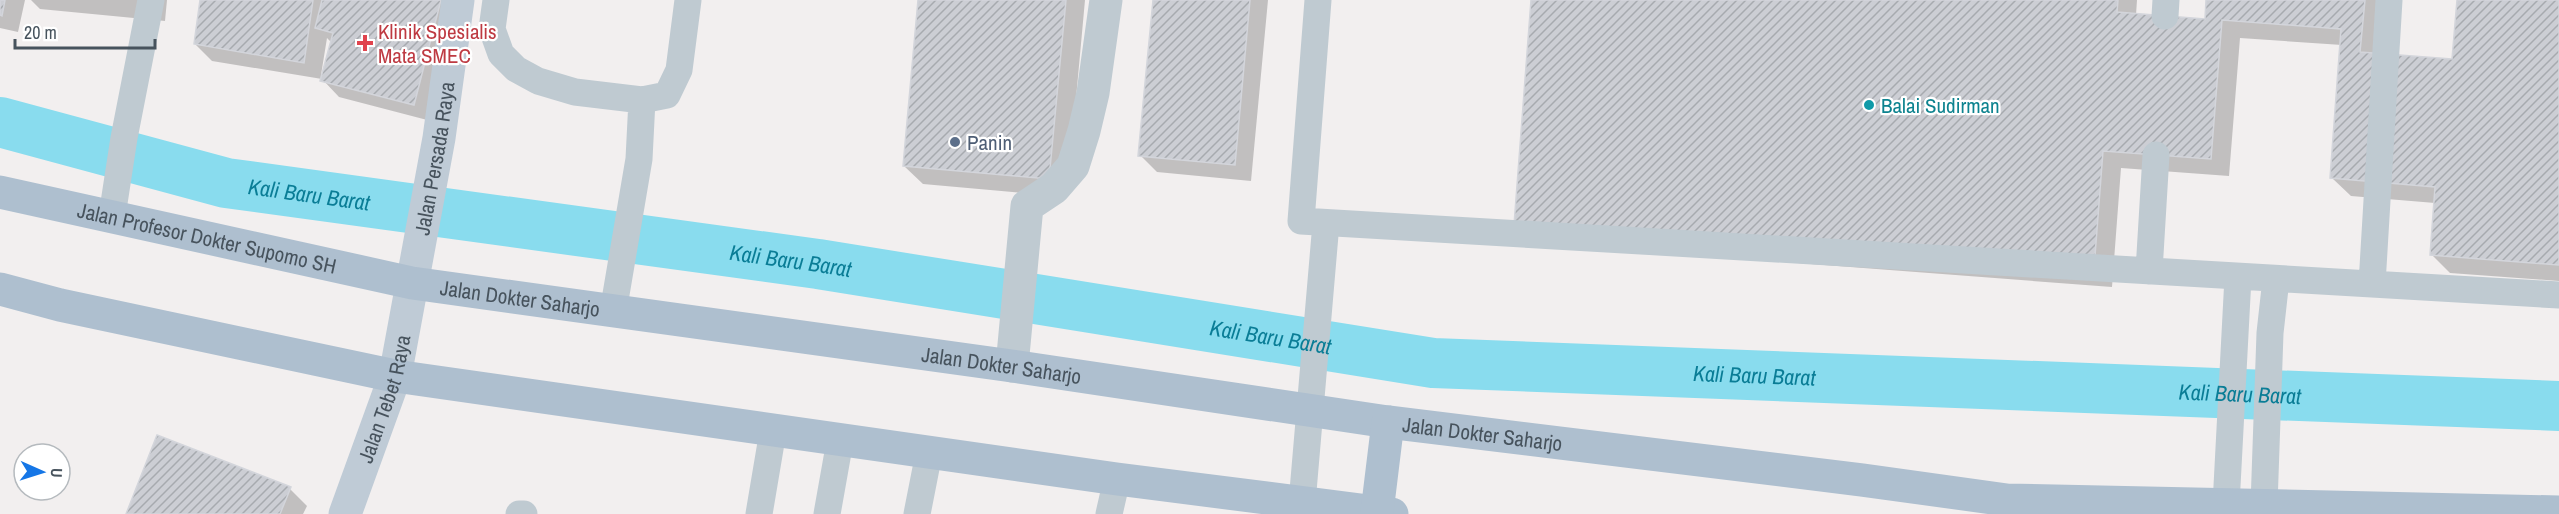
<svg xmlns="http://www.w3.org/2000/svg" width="2559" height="514" viewBox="0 0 2559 514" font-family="'Archivo Narrow',sans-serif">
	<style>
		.shadow { fill: #0003; fill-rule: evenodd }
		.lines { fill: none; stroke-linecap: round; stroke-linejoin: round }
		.canal { stroke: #89dcee; stroke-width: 50 }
		.building { fill: url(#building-hatch); stroke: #d3d5db; stroke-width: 1.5 }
		.lane { stroke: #bfcad1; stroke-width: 27 }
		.street { stroke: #bfcad1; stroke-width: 33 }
		.secondary { stroke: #bfcbd6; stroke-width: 33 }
		.primary { stroke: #aebfcf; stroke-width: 33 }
		.health-dot { fill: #e0444e; stroke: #fff; stroke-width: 2 }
		.culture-dot { fill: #0f9aa8; stroke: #fff; stroke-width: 2 }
		.service-dot { fill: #5c6f8a; stroke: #fff; stroke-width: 2 }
		.labels { text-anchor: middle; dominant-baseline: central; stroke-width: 4.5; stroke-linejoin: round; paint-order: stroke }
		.health-label { font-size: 21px; fill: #be3a42; stroke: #fff; text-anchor: start }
		.culture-label { font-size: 21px; fill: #0d838f; stroke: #fff; text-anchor: start }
		.service-label { font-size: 21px; fill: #4e5e75; stroke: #fff; text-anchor: start }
		.street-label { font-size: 21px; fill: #47535d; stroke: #fff }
		.water-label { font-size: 22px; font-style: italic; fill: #0a7d96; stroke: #fff }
	</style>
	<defs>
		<pattern id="building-hatch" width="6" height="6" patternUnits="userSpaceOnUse" patternTransform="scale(1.5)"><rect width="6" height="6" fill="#ccced4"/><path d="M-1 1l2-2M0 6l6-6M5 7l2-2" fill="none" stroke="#a7aaaf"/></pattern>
	</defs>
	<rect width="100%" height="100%" fill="#f2efef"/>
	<!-- shadow -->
	<path class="shadow" d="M0 0H25L18 32 0 28Z
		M31 0H167L165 21 40 9Z
		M202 0H453L431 121 339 97 322 79 212 61 195 44ZM327 38 332 43 323 75H321Z
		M919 0H1085L1067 197 923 184 904 166Z
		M1154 0H1268L1251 181 1157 172 1140 155Z
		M1533 0H2137L2136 15 2206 20 2208 0H2384L2380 55 2454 60 2458 0H2559V281L2450 273 2431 254 2435 203 2351 196 2332 178 2342 45 2240 38 2229 176 2121 168 2112 287 1534 243Z
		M290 489 307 506 303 514H127Z"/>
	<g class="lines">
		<!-- canal -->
		<path class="canal" id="s1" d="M0 122 226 183 818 264 1433 363 2559 406"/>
	</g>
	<!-- building -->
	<path class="building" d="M0 0H5L2 16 0 15Z
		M200 0H313L304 63 194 44Z
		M322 0H441L414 105 320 81 333 33 315 28Z
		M918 0H1066L1049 179 903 166Z
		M1153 0H1250L1235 165 1138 156Z
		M1531 0H2118L2117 12 2205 19 2206 0H2365L2360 52 2452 59 2457 0H2559V265L2430 255 2435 187 2330 178 2341 29 2222 20 2211 159 2103 151 2094 269 1514 225Z
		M157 435 291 487 280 514H126Z"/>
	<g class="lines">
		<!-- lane -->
		<path class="lane" d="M496 0 492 29 501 54 516 69 538 81 575 92 642 100 667 95 679 70 688 0
			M1318 0 1301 221 2559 295
			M2165 16 2166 0
			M112 216 124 138 151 0
			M2149 271 2156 155
			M2372 284 2389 0
			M613 312 639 159 642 100
			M1302 503 1326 223
			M2226 505 2238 277
			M2264 505 2270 333 2276 279
			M519 514H524
			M759 514 773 431
			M827 514 840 441
			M917 514 929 453
			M1109 514 1117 479"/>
		<!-- street -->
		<path class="street" d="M1012 366 1027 206 1054 188 1073 166 1084 131 1093 93 1106 0"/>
		<!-- secondary -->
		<path class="secondary" id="s2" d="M345 514 395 376 439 138 458 0"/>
		<!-- primary -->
		<g class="primary">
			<path id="s3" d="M0 192 412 283 1012 366 1388 422 1862 480 2007 500 2559 512"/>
			<path d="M0 289 60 305 395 376 1117 479 1392 514"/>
			<path d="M1377 512 1388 422"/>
		</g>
	</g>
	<!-- markers -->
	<path class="health-dot" d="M362 34h6v6h6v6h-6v6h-6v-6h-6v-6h6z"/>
	<circle class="culture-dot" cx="1869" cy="105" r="6"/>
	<circle class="service-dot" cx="955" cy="142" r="6"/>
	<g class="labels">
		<!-- health labels -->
		<g class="health-label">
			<text x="378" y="31">Klinik Spesialis<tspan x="378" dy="24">Mata SMEC</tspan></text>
		</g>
		<!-- culture labels -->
		<g class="culture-label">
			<text x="1881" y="105">Balai Sudirman</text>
		</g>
		<!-- service labels -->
		<g class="service-label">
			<text x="967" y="142">Panin</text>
		</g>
		<!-- street labels -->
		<g class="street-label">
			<text stroke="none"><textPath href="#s2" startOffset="368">Jalan Persada Raya</textPath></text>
			<text stroke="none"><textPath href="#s3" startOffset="212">Jalan Profesor Dokter Supomo SH</textPath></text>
			<text stroke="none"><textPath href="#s3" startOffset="531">Jalan Dokter Saharjo</textPath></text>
			<text stroke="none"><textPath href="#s3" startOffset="1017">Jalan Dokter Saharjo</textPath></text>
			<text stroke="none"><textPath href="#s2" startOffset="122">Jalan Tebet Raya</textPath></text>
			<text stroke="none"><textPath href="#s3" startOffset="1503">Jalan Dokter Saharjo</textPath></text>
		</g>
		<!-- water labels -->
		<g class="water-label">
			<text stroke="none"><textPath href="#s1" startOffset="318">Kali Baru Barat</textPath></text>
			<text stroke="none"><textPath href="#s1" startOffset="804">Kali Baru Barat</textPath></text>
			<text stroke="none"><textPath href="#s1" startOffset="1290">Kali Baru Barat</textPath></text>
			<text stroke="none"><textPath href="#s1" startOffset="1776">Kali Baru Barat</textPath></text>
			<text stroke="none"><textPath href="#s1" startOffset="2262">Kali Baru Barat</textPath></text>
		</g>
	</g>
	<!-- north arrow -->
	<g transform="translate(42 472) rotate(93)"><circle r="28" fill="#ffffff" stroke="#b5babe" stroke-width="1.5"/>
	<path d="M0-4.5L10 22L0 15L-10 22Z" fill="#1576e6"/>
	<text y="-9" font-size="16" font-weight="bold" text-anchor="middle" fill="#47535d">U</text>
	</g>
	<!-- scale -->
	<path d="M15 39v9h140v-9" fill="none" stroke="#47535d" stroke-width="3"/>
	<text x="24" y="39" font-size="18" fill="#47535d" stroke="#ffffff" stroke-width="4.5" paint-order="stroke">20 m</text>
</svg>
